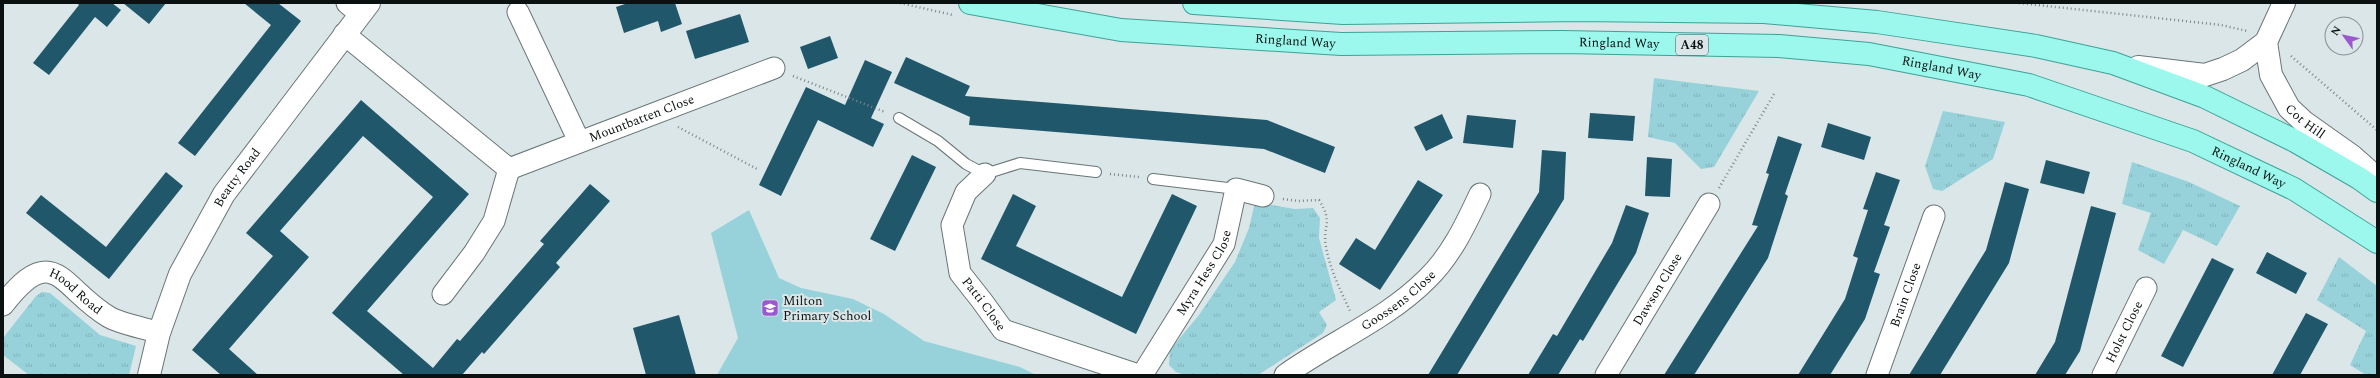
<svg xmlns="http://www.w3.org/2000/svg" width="2380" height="378" viewBox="0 0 2380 378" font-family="Spectral,serif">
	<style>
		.grass { fill: url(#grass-tufts) }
		.garden { fill: #97d2da }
		.building { fill: #20576b }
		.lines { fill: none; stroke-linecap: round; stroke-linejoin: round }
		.lane-casing { stroke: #6a7577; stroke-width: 12 }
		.street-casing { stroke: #6a7577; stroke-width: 23 }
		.secondary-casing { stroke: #6a7577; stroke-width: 24 }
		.primary-casing { stroke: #3ea298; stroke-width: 24 }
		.path { stroke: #7d8687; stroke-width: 2.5; stroke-dasharray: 1 3; stroke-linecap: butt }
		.lane { stroke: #fff; stroke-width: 10 }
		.street { stroke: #fff; stroke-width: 21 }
		.secondary { stroke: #fff; stroke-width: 22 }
		.primary { stroke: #9cf7ed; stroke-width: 22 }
		.labels { text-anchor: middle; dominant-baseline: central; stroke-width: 4; stroke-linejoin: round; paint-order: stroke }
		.shield { fill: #dae6e8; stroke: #495051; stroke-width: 1 }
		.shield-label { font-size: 12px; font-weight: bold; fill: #0b1010 }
		.street-label { font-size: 13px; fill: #0b1010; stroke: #dae6e8 }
		.poi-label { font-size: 13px; fill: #0b1010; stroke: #dae6e8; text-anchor: start }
	</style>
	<defs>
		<pattern id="grass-tufts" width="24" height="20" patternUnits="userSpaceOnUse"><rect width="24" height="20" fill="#97d2da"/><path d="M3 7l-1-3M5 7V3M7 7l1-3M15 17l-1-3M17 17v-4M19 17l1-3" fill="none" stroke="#81b3ba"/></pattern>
	</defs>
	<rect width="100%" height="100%" fill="#dae6e8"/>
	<!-- grass -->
	<path class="grass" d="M1654 78 1759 91 1714 167 1701 169 1675 143 1648 137Z
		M1943 111 2005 122 1993 159 1942 191 1933 189 1925 166Z
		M2132 162 2189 182 2240 206 2217 246 2183 230 2164 264 2138 250 2151 213 2122 204Z
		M1255 202 1295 209 1313 208 1320 218 1319 238 1336 300 1319 312 1327 325 1323 333 1258 375H1185L1176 372 1169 365 1170 350 1199 315 1235 262 1249 228Z
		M2339 257 2377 286V375H2366L2350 365 2366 331 2317 300Z
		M42 292 50 293 100 335 136 346 129 375H29L3 355V338L36 296Z"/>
	<!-- garden -->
	<path class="garden" d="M749 210 779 278 801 288 853 299 884 314 924 341 1020 367 1036 375H717L738 338 711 233Z"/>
	<!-- building -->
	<path class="building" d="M77 3H112L121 10 107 27 95 17 49 75 33 63 79 5Z
		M123 3H166L149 24Z
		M244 3H278L301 21 195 156 178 143 271 25Z
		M628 3H675L682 24 661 32 658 21 624 33 616 7Z
		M740 14 749 42 695 59 686 31Z
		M830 36 838 58 808 69 800 47Z
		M906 57 970 86 965 96 1267 120 1335 147 1325 173 1264 149 969 125 970 117 894 83Z
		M865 60 892 72 871 118 884 124 873 147 818 120 781 196 759 185 806 87 845 105Z
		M361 100 469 194 367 311 433 368 457 339 460 341 544 244 540 241 590 184 610 201 556 263 560 267 484 354 482 352 462 375H404L332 313 433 197 363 136 280 231 309 257 229 349 258 375H221L192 350 273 256 246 233Z
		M1590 113 1635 116 1633 141 1588 138Z
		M1442 114 1453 138 1426 151 1414 127Z
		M1467 115 1516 120 1513 148 1463 143Z
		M1828 123 1871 137 1864 160 1821 147Z
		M1778 136 1802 144 1785 194 1788 196 1768 258 1694 375H1664L1758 226 1752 225 1769 174 1766 173Z
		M1542 150 1566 152 1564 199 1457 375H1428L1539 192Z
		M912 155 936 167 895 251 870 239Z
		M1647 157 1672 159 1670 197 1645 196Z
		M2046 160 2090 172 2084 194 2040 183Z
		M166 172 183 186 109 279 26 213 41 195 106 247Z
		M1876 172 1900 180 1884 225 1890 227 1874 272 1880 274 1865 319 1830 375H1798L1845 299 1858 258 1853 256 1868 210 1863 209Z
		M1418 180 1443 195 1380 290 1339 264 1356 238 1375 250Z
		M2005 182 2029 189 2009 263 1940 375H1909L1986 250Z
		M1013 194 1036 206 1016 246 1122 297 1172 194 1197 206 1136 334 981 259Z
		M1626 205 1649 213 1636 253 1583 341 1580 339 1558 375H1528L1553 334 1557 336 1612 243Z
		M2091 206 2116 213 2080 351 2065 375H2035L2055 342Z
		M2267 252 2307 273 2296 294 2256 273Z
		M2212 258 2234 269 2183 367 2161 356Z
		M2306 313 2328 324 2300 375H2272Z
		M679 315 696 375H646L633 328Z"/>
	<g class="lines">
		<defs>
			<path id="lane" d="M899 118 938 141 966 164 985 174 1020 163 1096 172
				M1153 179 1236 189"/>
			<g id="street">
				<path d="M347 3 360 14"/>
				<path d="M518 12 579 141"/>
				<path d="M344 34 509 169 494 221 474 253 443 294"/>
				<path id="s1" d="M509 169 774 68"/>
				<path id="s2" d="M985 174 966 192 952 225 960 273 982 301 1003 330 1138 375"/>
				<path id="s3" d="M3 305C55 238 61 289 109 317 121 324 145 328 159 333"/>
				<path id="s4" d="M1142 375 1224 244 1236 189 1263 196"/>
				<path id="s5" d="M1285 375C1331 342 1386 320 1427 279 1451 256 1466 224 1480 194"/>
				<path id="s6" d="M1606 375 1709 204"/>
				<path id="s7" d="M1877 375 1934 216"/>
				<path id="s8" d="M2103 375 2146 288"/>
			</g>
			<g id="secondary">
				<path id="s9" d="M2266 42 2271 75 2289 108 2304 122 2352 156 2377 178"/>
				<path d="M2138 67 2205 75 2223 69 2242 60 2266 42 2284 3"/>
				<path id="s10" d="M149 375 159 333 180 274 224 194 369 3"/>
			</g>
			<g id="primary">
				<path id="s11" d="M970 3 1121 30 1341 44 1562 42 1779 46 1869 54 2029 85 2193 141 2294 189 2377 242"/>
				<path d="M1194 3 1343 13 1577 10 1764 12 1877 22 2036 46 2113 63 2205 97 2295 141 2359 178 2377 191"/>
			</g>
		</defs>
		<!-- lane casing -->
		<use href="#lane" class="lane-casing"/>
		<!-- street casing -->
		<use href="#street" class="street-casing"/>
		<!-- secondary casing -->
		<use href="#secondary" class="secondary-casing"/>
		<!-- primary casing -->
		<use href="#primary" class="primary-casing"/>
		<!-- path -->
		<path class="path" d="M900 3 953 15
			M2019 3 2221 25 2247 31
			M2291 56 2377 130
			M793 76 885 112
			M678 127 759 170
			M1110 174 1139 177
			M1719 188 1774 94
			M1283 199 1298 201 1319 200C1334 224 1322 225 1326 247 1330 270 1341 291 1350 311"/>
		<!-- lane -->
		<use href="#lane" class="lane"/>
		<!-- street -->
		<use href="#street" class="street"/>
		<!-- secondary -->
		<use href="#secondary" class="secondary"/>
		<!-- primary -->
		<use href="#primary" class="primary"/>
	</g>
	<!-- icons -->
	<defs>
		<symbol id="school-square" viewBox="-11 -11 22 22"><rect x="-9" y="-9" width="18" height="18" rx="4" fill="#9b59cf" stroke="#dae6e8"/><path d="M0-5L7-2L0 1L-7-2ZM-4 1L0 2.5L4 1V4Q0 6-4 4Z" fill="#fff"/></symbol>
	</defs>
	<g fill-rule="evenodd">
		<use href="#school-square" x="760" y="298" width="20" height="20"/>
	</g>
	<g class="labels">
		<!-- shield labels -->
		<rect class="shield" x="1676" y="35" width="32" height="20" rx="3"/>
		<g class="shield-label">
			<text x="1692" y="45">A48</text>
		</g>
		<!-- street labels -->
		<g class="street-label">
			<text stroke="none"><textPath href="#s11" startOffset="328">Ringland Way</textPath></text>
			<text stroke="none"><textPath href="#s11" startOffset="652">Ringland Way</textPath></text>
			<text stroke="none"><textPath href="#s11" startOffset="976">Ringland Way</textPath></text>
			<text stroke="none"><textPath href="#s1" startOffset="142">Mountbatten Close</textPath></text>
			<text stroke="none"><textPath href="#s9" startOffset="92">Cot Hill</textPath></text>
			<text stroke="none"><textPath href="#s11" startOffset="1300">Ringland Way</textPath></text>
			<text stroke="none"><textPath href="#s10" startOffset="218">Beatty Road</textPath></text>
			<text stroke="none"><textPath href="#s4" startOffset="120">Myra Hess Close</textPath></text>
			<text stroke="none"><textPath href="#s6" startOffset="100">Dawson Close</textPath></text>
			<text stroke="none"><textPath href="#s3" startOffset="92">Hood Road</textPath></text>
			<text stroke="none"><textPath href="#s7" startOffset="85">Brain Close</textPath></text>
			<text stroke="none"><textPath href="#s5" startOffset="136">Goossens Close</textPath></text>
			<text stroke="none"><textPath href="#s2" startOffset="150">Patti Close</textPath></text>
			<text stroke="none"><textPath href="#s8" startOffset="48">Holst Close</textPath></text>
		</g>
		<!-- poi labels -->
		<g class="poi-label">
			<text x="783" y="301">Milton<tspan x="783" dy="15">Primary School</tspan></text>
		</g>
	</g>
	<!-- border -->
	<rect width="2380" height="378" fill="none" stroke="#0b1010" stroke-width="8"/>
	<!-- north arrow -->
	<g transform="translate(2344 36) rotate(303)"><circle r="19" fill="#dae6e8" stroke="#879092"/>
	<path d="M0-3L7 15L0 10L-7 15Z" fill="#9b59cf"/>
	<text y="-6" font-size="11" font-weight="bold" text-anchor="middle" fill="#0b1010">N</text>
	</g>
</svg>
